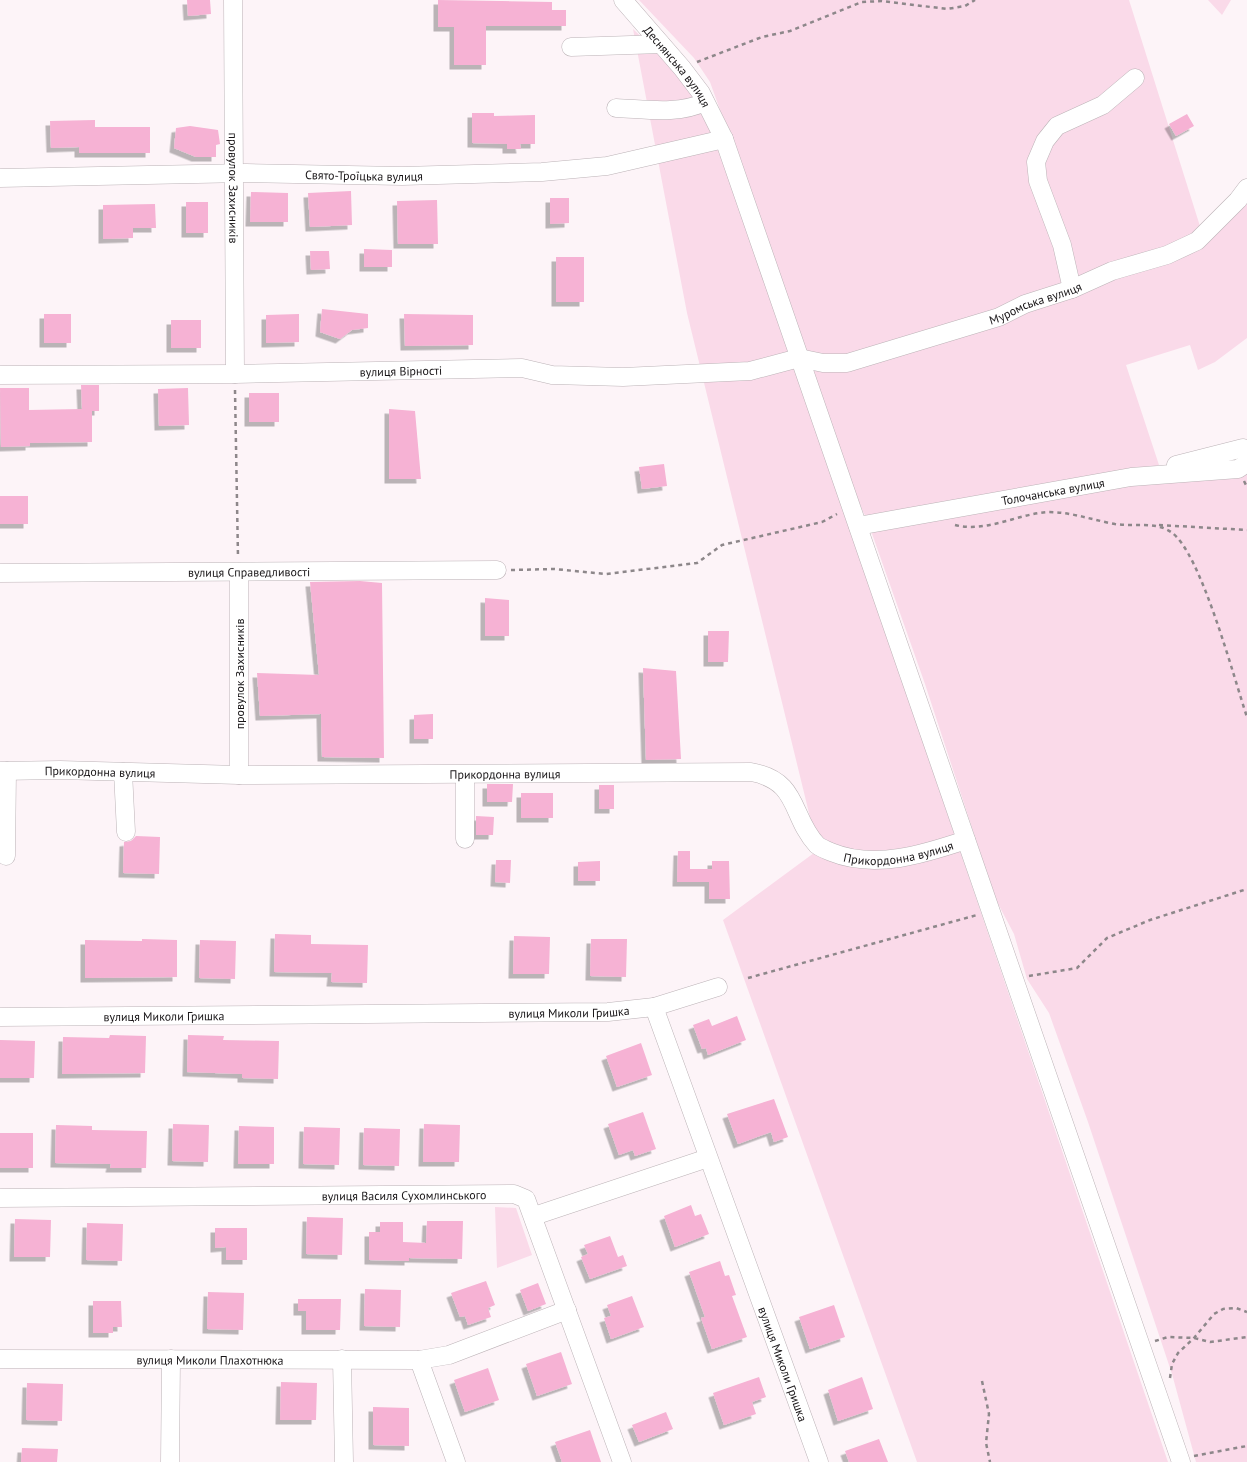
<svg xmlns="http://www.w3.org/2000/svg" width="1247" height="1462" viewBox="0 0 1247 1462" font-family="'PT Sans',sans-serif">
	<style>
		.green { fill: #fadae9 }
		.building { fill: #f6b2d4; filter: url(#shadow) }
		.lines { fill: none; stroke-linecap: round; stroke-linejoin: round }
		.minor-casing { stroke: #bcb3b7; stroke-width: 19 }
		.path { stroke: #8d878a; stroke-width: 2.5; stroke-dasharray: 4 4; stroke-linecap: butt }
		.minor { stroke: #fff; stroke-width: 18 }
		.labels { text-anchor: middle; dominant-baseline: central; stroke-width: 4; stroke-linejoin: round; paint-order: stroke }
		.street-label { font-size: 12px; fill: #161315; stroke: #fff }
	</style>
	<defs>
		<filter id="shadow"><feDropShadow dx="-4.5" dy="4.5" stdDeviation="0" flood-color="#0004"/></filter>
	</defs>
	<rect width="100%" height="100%" fill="#fdf4f8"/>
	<!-- green -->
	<path class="green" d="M639 0H1129L1204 239 1247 196V338L1215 362 1198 370 1190 345 1126 365 1159 465 1130 473 867 518 863 512 825 414 795 319 710 82 694 58Z
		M1208 0H1231L1222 15Z
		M633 29 675 69 697 98 716 134 1168 1462H917L723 920 818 850 687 313Z
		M1247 467V1462H1196L1172 1374 1088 1122 1049 1013 1027 979 1014 934 995 898 925 684 870 528 1131 483Z
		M495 1207 516 1208 532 1255 497 1268Z"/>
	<!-- building -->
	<path class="building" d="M187 0H210L211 14 188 16Z
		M438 0 552 2V10H566V26H486V65H454V27H438Z
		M472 113H494V116L535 115V144H520L521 149H507V144L472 143Z
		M1187 114 1194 126 1176 136 1169 124Z
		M95 120V127H150V153H79V147L51 148 50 121Z
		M190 126 218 130 220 144 216 145V157H196L174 148 176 128Z
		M351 191 352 225 310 227 308 193Z
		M251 192 288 193V222H250Z
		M550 198H569V223L550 224Z
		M437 200 438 244H398L397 201Z
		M186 202H208V233H186Z
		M155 204 156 228H133V238L103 239V205Z
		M364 249 392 250V267H364Z
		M310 251H329L330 269 311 270Z
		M556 257H584V302H556Z
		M322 309 368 314V328L352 330 340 339 320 332Z
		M44 314H71V343H44Z
		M299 314V342L266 343V315Z
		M404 314 473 315V345L405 346Z
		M171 320H201V348H171Z
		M81 385H99V411H92V442L30 443V446L1 447 0 388H29V410L82 409Z
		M188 388 189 425 159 426 158 389Z
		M249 393H279V422H249Z
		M389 409 415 411 421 479H389Z
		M664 464 667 486 642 489 639 467Z
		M0 496H28V524H0Z
		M360 581 382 583 384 758 322 757 321 714 260 716 257 673 319 675 310 582Z
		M485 598 509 600V636H485Z
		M708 631H729L728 662H708Z
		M643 668 676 671 681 759 646 760Z
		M433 714V739H414V715Z
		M487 784H513L512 802H487Z
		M599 785H614V809H599Z
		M521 793H553V818H521Z
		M476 816 494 817 493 835H476Z
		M136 836 160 837 159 874 123 873 124 842 131 841Z
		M678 851H690V869H712V861H729L730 899H709V882H677Z
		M496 860H511L510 883 495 882Z
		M600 861V881H578V862Z
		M275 934 311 935V944L368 945 367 983 331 982 332 973 274 972Z
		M514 936 550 937 549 974H513Z
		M142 939 177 940V977L85 978V940L142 941Z
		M591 939H627L626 977 590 976Z
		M200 940 236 941 235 979 199 978Z
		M737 1016 746 1040 708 1055 706 1048 702 1049 693 1025 709 1019 712 1026Z
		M110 1035 146 1036 145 1073 62 1074 63 1037 109 1038Z
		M188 1035 224 1036 223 1040 279 1041 278 1079 242 1078V1074L187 1072Z
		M0 1040 35 1041 34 1078H0Z
		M641 1043 652 1075 617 1087 606 1056Z
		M774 1099 788 1137 774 1142 771 1132 738 1144 727 1114Z
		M643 1112 656 1149 635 1156 633 1150 619 1155 608 1124Z
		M173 1124 209 1125 208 1162 172 1161Z
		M424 1124 460 1125 459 1162H423Z
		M56 1125 92 1126V1130L147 1131 146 1168H110L111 1164 55 1163Z
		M239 1126 274 1127V1164H238Z
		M304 1127 340 1128 339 1165 303 1164Z
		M364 1128 400 1129 399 1166 363 1165Z
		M0 1133H33V1168H0Z
		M691 1205 695 1216 701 1214 709 1234 675 1247 664 1216Z
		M307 1217 343 1218 342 1255 306 1254Z
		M15 1219 51 1220 50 1257H14Z
		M427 1221H463L462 1259 409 1258V1261L369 1260V1232H380V1222H403V1242L426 1243Z
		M87 1223 123 1224 122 1261 86 1260Z
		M215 1228H247V1260H226V1247L215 1248Z
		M610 1236 618 1257 623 1255 627 1266 590 1279 581 1257 588 1254 584 1245Z
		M720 1261 725 1276 729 1275 736 1295 732 1296 747 1337 712 1349 701 1318 705 1317 689 1272Z
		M486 1281 495 1305 488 1308 491 1317 468 1325 465 1316 460 1317 451 1293Z
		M538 1283 546 1304 528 1311 520 1290Z
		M365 1289 401 1290 400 1327 364 1326Z
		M208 1292 244 1293 243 1330 207 1329Z
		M632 1296 644 1327 611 1339 604 1318 611 1316 607 1305Z
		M298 1299H341L340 1330H306V1311H298Z
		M93 1301H121L122 1327H113V1333H93Z
		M834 1305 845 1337 810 1349 799 1317Z
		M561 1352 572 1384 537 1396 526 1364Z
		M488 1368 499 1400 465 1412 454 1380Z
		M759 1377 766 1397 752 1402 756 1414 724 1425 713 1393Z
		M862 1377 873 1409 838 1421 828 1390Z
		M281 1382 317 1383 316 1420H280Z
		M27 1383 63 1384 62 1421 26 1420Z
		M373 1407 409 1408V1446L373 1445Z
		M666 1412 673 1429 639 1442 632 1425Z
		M590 1430 601 1462H562L555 1442Z
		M879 1439 888 1462H849L845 1451Z
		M22 1448 58 1449 57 1462H21Z"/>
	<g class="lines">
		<defs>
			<g id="minor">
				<path id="s1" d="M233 0 235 374"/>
				<path id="s2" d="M623 0 682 68 701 93 724 139 1181 1462"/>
				<path d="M571 47 661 44"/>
				<path d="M616 108C645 109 678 115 705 102"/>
				<path id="s3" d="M0 178 246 173 402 176 542 172 607 166 724 139"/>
				<path d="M1072 289 1062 245 1038 181 1036 162 1045 141 1057 126 1103 105 1135 78"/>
				<path id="s4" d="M0 375 235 374 522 368 552 375 623 377 750 371 799 358 823 363H847L999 317 1025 304 1072 289 1112 271 1167 255 1197 241 1238 200 1247 188"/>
				<path d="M1176 465 1243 448"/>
				<path id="s5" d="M858 526 1131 477 1238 469 1247 463"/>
				<path d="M239 572V775"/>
				<path id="s6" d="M0 573 497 570"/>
				<path id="s7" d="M0 771 60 770 239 775 751 772C800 781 790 816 817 845 821 848 826 850 831 852 875 870 924 854 966 840"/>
				<path d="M123 772 126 832"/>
				<path d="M465 775V839"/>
				<path d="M6 856 7 771"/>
				<path d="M654 1007 718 987"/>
				<path id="s8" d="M0 1017 608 1012 654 1007 819 1462"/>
				<path id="s9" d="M0 1198 514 1194 526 1199 622 1462"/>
				<path d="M534 1216 708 1158"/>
				<path id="s10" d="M0 1359 419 1360 456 1462"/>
				<path d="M342 1359 344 1462"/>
				<path d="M419 1360 449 1355 567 1310"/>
				<path d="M170 1462 171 1359"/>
			</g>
		</defs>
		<!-- minor casing -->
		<use href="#minor" class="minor-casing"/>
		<!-- path -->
		<path class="path" d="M697 62 762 37 790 31 862 2 882 1 947 9 965 6 975 0
			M235 390 238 557
			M1244 481 1247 487
			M955 525C986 533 1017 514 1048 512 1072 512 1092 520 1115 524 1134 527 1155 521 1171 532 1201 552 1234 679 1247 717
			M1159 525 1247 530
			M511 570 554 569 606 574 697 563 722 545 822 522 837 514
			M1029 976 1077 968 1107 938 1150 920 1247 889
			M748 978 977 915
			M1155 1341 1168 1337 1194 1338 1210 1342 1247 1337
			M1170 1378 1172 1364 1178 1353 1194 1338 1214 1314 1223 1309 1236 1308 1247 1312
			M982 1381 989 1414 986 1443 990 1462
			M1194 1456 1247 1446"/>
		<!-- minor -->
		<use href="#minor" class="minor"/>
	</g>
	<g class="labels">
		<!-- street labels -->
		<g class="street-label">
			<text stroke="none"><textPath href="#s2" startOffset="86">Деснянська вулиця</textPath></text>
			<text stroke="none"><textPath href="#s3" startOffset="364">Свято-Троїцька вулиця</textPath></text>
			<text stroke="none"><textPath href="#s1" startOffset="188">провулок Захисників</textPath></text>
			<text stroke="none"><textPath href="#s4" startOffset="1048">Муромська вулиця</textPath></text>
			<text stroke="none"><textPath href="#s4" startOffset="401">вулиця Вірності</textPath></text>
			<text stroke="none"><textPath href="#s5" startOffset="198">Толочанська вулиця</textPath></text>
			<text stroke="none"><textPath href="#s6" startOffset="249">вулиця Справедливості</textPath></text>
			<text transform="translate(239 674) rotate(-90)">провулок Захисників</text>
			<text stroke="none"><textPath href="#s7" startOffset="100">Прикордонна вулиця</textPath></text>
			<text stroke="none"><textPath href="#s7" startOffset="505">Прикордонна вулиця</textPath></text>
			<text stroke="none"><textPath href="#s7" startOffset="939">Прикордонна вулиця</textPath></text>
			<text stroke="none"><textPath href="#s8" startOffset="569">вулиця Миколи Гришка</textPath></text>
			<text stroke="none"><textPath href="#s8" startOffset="164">вулиця Миколи Гришка</textPath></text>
			<text stroke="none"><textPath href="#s9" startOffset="404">вулиця Василя Сухомлинського</textPath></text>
			<text stroke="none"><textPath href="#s10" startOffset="210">вулиця Миколи Плахотнюка</textPath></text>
			<text stroke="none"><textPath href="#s8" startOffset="1034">вулиця Миколи Гришка</textPath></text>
		</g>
	</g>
</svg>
